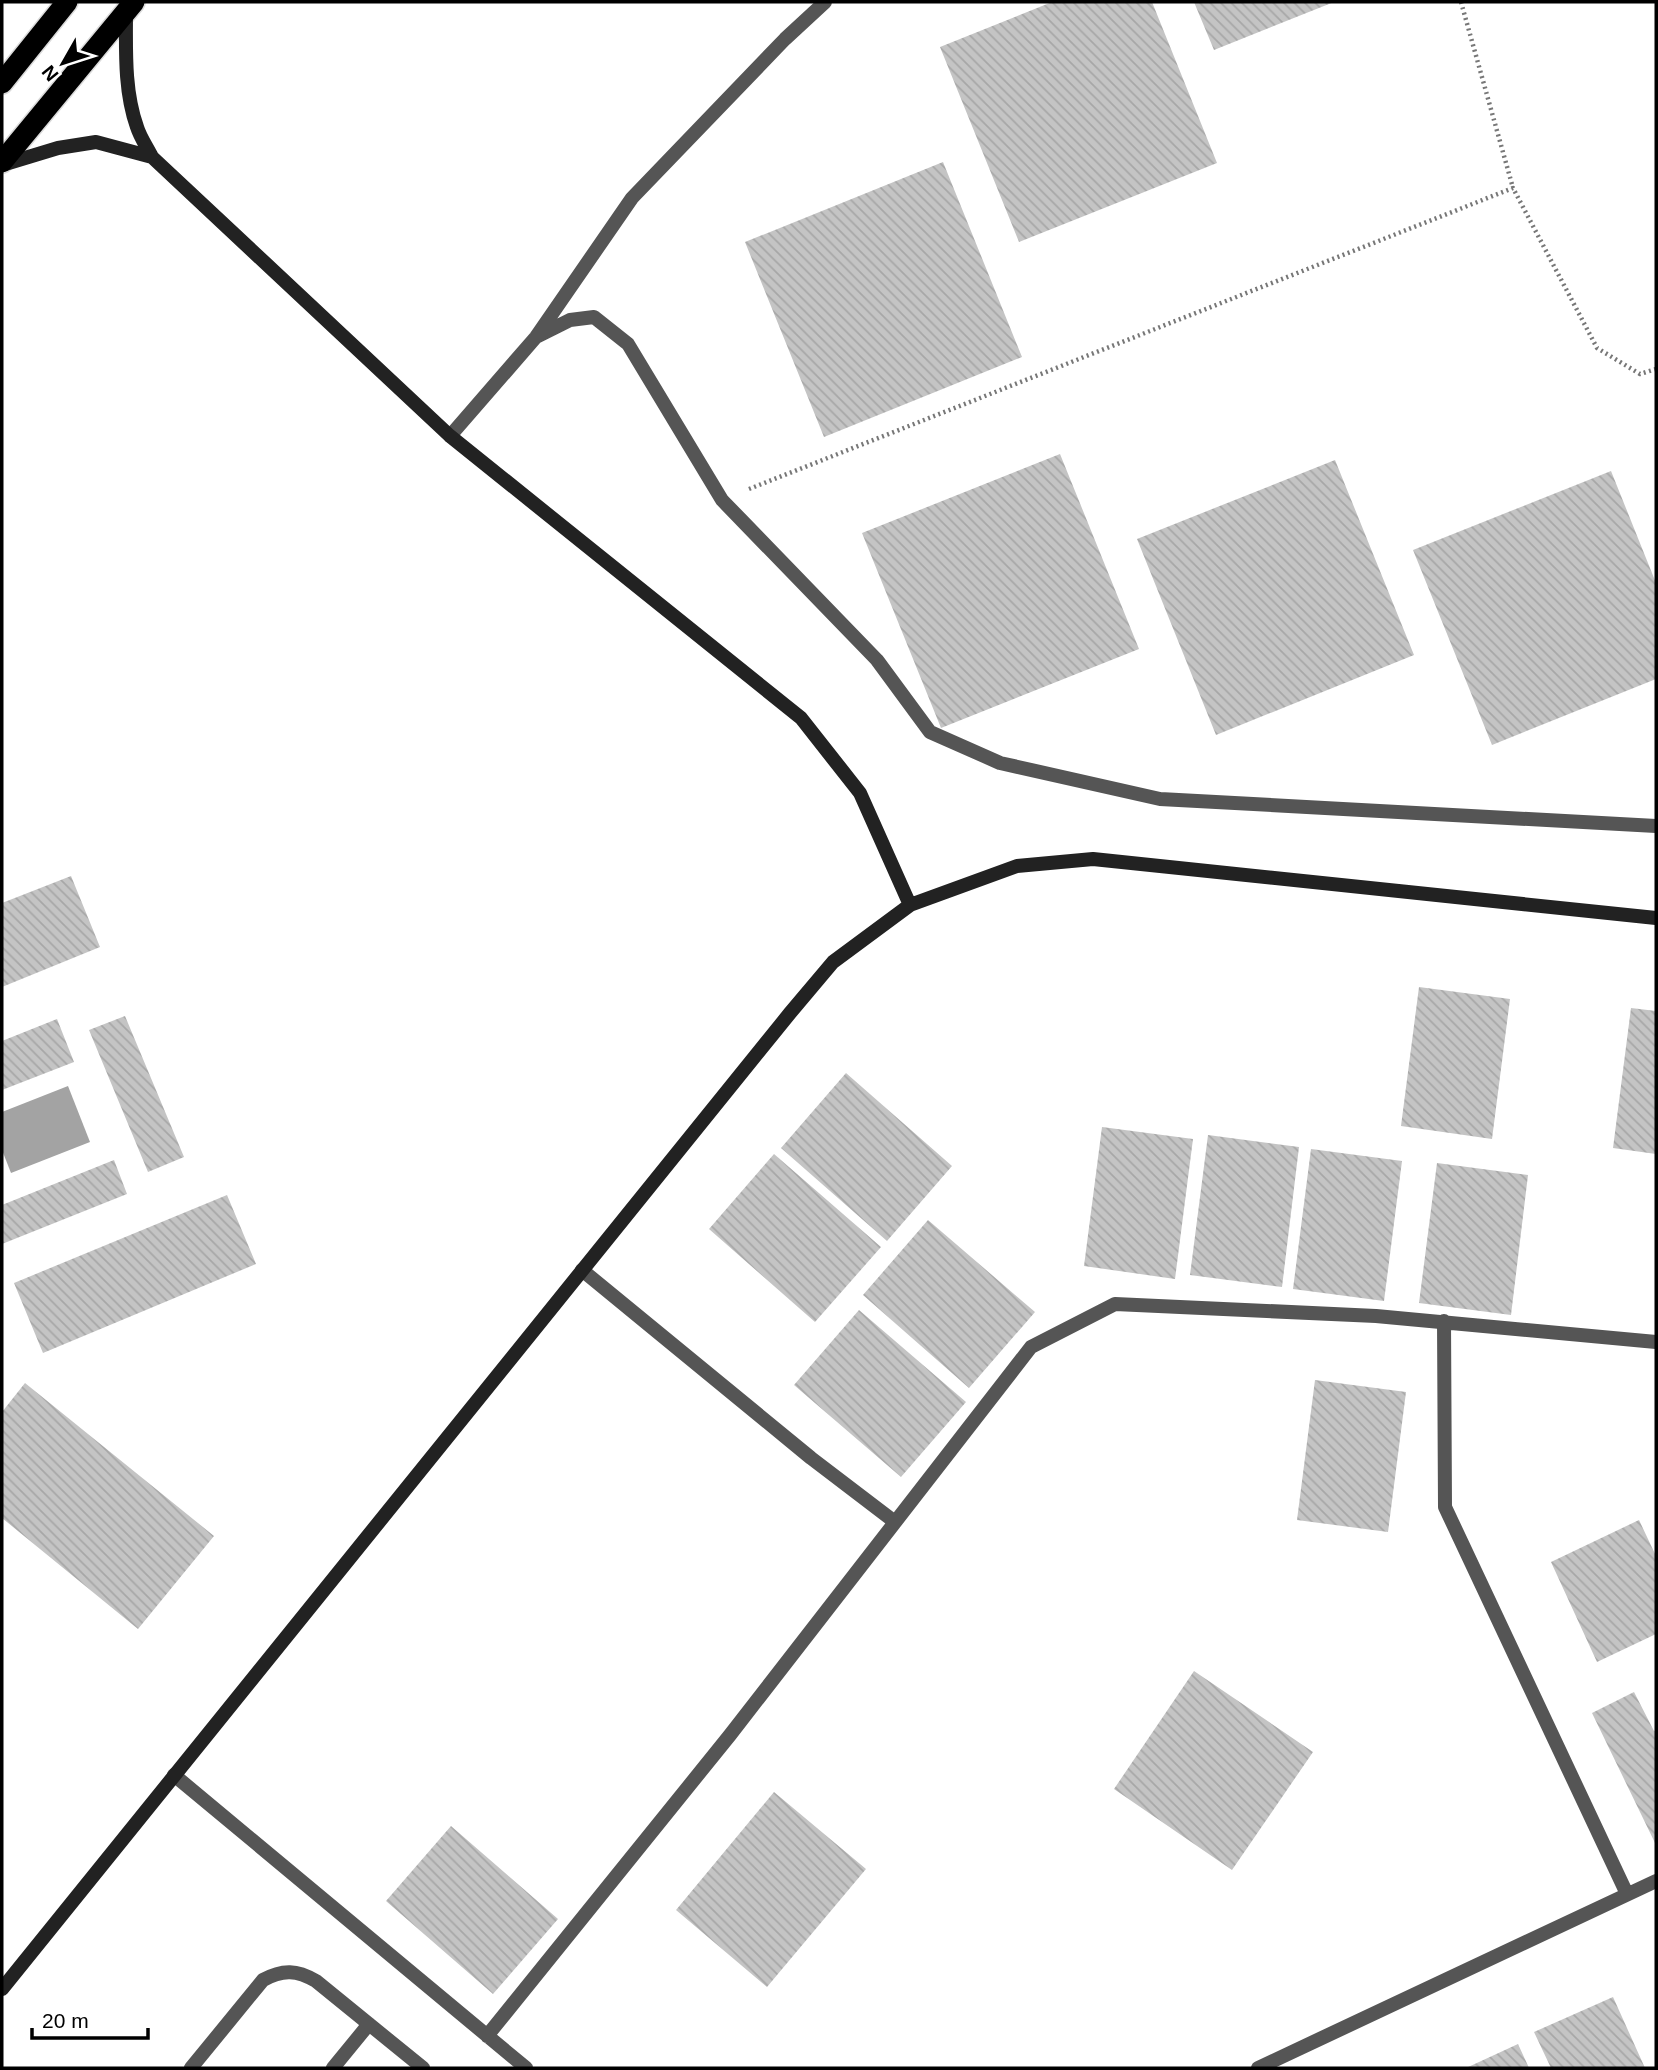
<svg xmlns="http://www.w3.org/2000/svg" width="1658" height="2070" viewBox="0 0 1658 2070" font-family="Helvetica,sans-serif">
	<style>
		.water { fill: #a3a3a3 }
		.building { fill: url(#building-back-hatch) }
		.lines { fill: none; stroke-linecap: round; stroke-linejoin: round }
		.highway-casing { stroke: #dbdbdb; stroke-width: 24 }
		.path { stroke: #777; stroke-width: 4.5; stroke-dasharray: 2 3.5; stroke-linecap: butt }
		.lane { stroke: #555; stroke-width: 14 }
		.street { stroke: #555; stroke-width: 14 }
		.secondary { stroke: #222; stroke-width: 14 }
		.highway { stroke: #000; stroke-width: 21 }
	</style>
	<defs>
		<pattern id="building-back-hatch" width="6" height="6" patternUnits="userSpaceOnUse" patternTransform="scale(1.75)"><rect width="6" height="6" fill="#c4c4c4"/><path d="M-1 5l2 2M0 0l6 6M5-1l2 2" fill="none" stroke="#a7a7a7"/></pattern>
	</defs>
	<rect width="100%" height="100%" fill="#fff"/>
	<!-- water -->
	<path class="water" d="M68 1086 90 1142 11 1173 2 1150V1112Z"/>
	<!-- building -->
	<path class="building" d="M1052 2H1152L1217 163 1019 242 940 47Z
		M1194 2H1334L1214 50Z
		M943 162 1022 357 824 437 745 242Z
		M1060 454 1139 649 941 728 862 533Z
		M1335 460 1414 655 1216 735 1137 539Z
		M1611 471 1656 583V679L1492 745 1413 550Z
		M71 876 100 947 2 987V903Z
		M1419 987 1510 999 1492 1139 1401 1126Z
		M1631 1008 1656 1011V1154L1613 1148Z
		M125 1016 184 1157 148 1172 89 1030Z
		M57 1019 74 1062 2 1090V1041Z
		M846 1073 952 1166 887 1241 781 1148Z
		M1102 1127 1193 1139 1175 1279 1084 1266Z
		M1208 1135 1299 1147 1282 1287 1190 1275Z
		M1311 1149 1402 1161 1384 1301 1293 1289Z
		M774 1154 881 1247 815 1322 709 1229Z
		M114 1160 127 1194 2 1244V1205Z
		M1437 1163 1528 1175 1511 1315 1419 1303Z
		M227 1195 256 1264 43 1353 14 1283Z
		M928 1220 1035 1312 969 1388 863 1295Z
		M859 1310 966 1402 901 1477 794 1385Z
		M1315 1380 1406 1392 1388 1532 1297 1520Z
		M25 1383 214 1536 138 1629 2 1518V1412Z
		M1639 1520 1656 1556V1634L1597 1662 1551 1562Z
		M1194 1671 1313 1752 1232 1870 1114 1789Z
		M1634 1692 1654 1731 1656 1730V1845L1592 1713Z
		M774 1792 866 1869 767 1987 676 1910Z
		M451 1826 558 1919 493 1994 386 1901Z
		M1613 1997 1645 2068H1551L1534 2032Z
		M1518 2044 1529 2068H1466Z"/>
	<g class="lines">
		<defs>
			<path id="highway" d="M2 83 67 2
				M2 162 134 2"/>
		</defs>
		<!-- highway casing -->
		<use href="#highway" class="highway-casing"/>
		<!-- path -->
		<path class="path" d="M1461 2 1513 188
			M749 489 1513 188 1597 348 1640 374 1656 369"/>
		<!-- lane -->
		<path class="lane" d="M191 2068 263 1980C283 1969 297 1970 316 1981L423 2068
			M333 2068 369 2024"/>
		<!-- street -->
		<path class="street" d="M536 337 570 320 594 317 628 344 722 500 877 660 930 732 1000 763 1160 799 1656 826
			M450 436 536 337 632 198 785 39 825 2
			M582 1270 811 1458 895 1522
			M1444 1321 1445 1507 1627 1894
			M174 1775 526 2068
			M487 2036 730 1735 1031 1347 1115 1304 1376 1316 1656 1342
			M1258 2068 1656 1881"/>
		<!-- secondary -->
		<path class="secondary" d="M126 11C126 49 124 91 137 127 140 137 147 147 152 157L450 436 801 718 860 793 910 905
			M2 165 58 148 96 142 152 157
			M2 1989 790 1013 833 962 910 905 1017 866 1093 859 1656 918"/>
		<!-- highway -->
		<use href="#highway" class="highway"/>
	</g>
	<!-- border -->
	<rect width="1658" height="2070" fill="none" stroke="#000000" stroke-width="7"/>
	<!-- north arrow -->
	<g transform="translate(63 63) rotate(231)" stroke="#ffffff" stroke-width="5" paint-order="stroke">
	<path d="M0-5L12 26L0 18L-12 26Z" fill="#000000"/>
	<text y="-10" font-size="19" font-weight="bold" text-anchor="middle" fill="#000000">N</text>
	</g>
	<!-- scale -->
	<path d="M32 2028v10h116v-10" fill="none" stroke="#000000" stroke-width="3.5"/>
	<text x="42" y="2028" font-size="21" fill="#000000" stroke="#ffffff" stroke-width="5" paint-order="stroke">20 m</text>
</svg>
